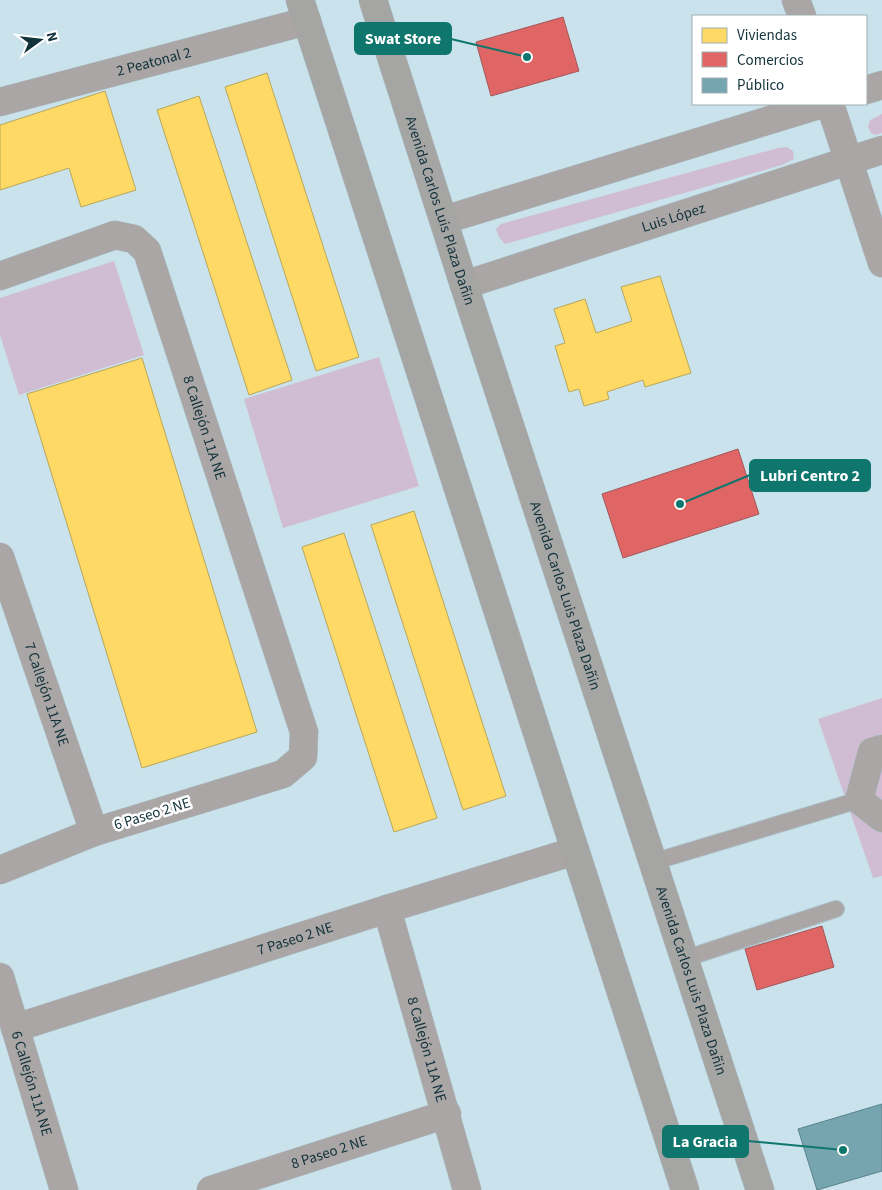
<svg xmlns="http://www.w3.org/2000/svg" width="882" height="1190" viewBox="0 0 882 1190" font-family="'Source Sans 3',sans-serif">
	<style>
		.green { fill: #d0bdd3 }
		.homes { fill: #ffd966; stroke: #b8a759 }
		.shops { fill: #e06666; stroke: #a25659 }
		.public { fill: #76a5af; stroke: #58828c }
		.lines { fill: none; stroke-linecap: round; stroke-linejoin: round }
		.service-casing { stroke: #abc0c9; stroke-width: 18 }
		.minor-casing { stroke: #abc0c9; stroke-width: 29 }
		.secondary-casing { stroke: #abc0c9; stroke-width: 29 }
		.service { stroke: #aaa6a5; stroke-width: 16 }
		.minor { stroke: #aaa6a5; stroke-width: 28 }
		.secondary { stroke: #a5a5a4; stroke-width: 28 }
		.labels { text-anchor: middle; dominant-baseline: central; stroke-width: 5; stroke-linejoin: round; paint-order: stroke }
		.street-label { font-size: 15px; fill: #11313b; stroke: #fff }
		.leader { fill: none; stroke: #0f766e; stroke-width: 2 }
		.callout-dot { fill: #0f766e; stroke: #fff; stroke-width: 2 }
		.callout { fill: #0f766e; stroke: #0f766e; stroke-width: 2 }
		.callout-label { font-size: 16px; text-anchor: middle; font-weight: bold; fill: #fff }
	</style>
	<rect width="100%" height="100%" fill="#cae2eb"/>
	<!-- green -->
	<path class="green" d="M882 114V133L876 135 871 133 868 127 870 120Z
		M787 147 793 151 794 159 782 165 505 244 499 237 496 229 501 224 778 148Z
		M114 261 144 355 19 395 0 335V298Z
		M379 357 419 486 283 528 244 399Z
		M882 698V876L873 878 818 719Z"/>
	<!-- homes -->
	<path class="homes" d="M267 73 359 357 316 371 225 87Z
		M105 91 136 190 81 207 69 168 0 190V125Z
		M199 96 292 380 249 395 157 110Z
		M660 276 691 373 645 387 643 380 607 392 609 399 584 406 579 389 569 392 555 346 565 343 554 309 585 299 596 333 632 321 621 287Z
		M142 358 257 732 142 768 27 394Z
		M414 511 506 796 463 810 371 525Z
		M344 533 437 818 394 832 302 547Z"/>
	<!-- shops -->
	<path class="shops" d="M563 17 579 71 491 96 476 42Z
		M738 449 759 514 623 558 602 494Z
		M822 926 834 967 757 990 745 949Z"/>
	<!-- public -->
	<path class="public" d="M882 1104V1171L817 1190 798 1129Z"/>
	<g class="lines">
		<defs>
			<path id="service" d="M653 862 859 800
				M684 959 836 909"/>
			<g id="minor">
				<path d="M796 0 802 16"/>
				<path d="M866 90 882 85"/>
				<path id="s1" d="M0 102 307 21"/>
				<path d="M830 104 882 263"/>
				<path d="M444 220 822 104"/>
				<path id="s2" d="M0 276 115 235 134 239 147 251 304 732 303 757 283 774 94 832 0 870"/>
				<path id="s3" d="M464 285 882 150"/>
				<path id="s4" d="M0 557 94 832"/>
				<path d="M882 749 872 752 859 800 882 818"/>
				<path id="s5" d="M387 909 467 1190"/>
				<path id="s6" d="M0 977 64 1190"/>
				<path id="s7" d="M15 1028 387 909 575 851"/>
				<path id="s8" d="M211 1190 447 1114"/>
			</g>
			<g id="secondary">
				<path d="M300 0 685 1190"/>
				<path id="s9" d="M373 0 464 285 760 1190"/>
			</g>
		</defs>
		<!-- service casing -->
		<use href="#service" class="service-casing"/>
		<!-- minor casing -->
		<use href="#minor" class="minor-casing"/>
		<!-- secondary casing -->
		<use href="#secondary" class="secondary-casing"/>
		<!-- service -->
		<use href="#service" class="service"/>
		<!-- minor -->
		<use href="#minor" class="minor"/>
		<!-- secondary -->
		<use href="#secondary" class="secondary"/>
	</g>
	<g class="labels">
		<!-- street labels -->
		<g class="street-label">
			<text stroke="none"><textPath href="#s1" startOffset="159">2 Peatonal 2</textPath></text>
			<text stroke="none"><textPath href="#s9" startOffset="221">Avenida Carlos Luis Plaza Dañin</textPath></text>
			<text stroke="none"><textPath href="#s3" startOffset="220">Luis López</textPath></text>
			<text stroke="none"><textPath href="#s2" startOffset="345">8 Callejón 11A NE</textPath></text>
			<text stroke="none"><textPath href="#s9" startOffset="626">Avenida Carlos Luis Plaza Dañin</textPath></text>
			<text stroke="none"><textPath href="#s4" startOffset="145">7 Callejón 11A NE</textPath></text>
			<text transform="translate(152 814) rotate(-17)">6 Paseo 2 NE</text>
			<text stroke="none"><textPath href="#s7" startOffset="294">7 Paseo 2 NE</textPath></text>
			<text stroke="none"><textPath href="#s9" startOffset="1031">Avenida Carlos Luis Plaza Dañin</textPath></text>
			<text stroke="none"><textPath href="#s5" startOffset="146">8 Callejón 11A NE</textPath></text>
			<text stroke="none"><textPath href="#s6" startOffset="111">6 Callejón 11A NE</textPath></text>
			<text stroke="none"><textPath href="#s8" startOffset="124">8 Paseo 2 NE</textPath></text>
		</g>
	</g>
	<!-- callouts -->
	<path class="leader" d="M527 57L451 39M680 504L750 475M843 1150L748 1141"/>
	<g class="callout-dot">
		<circle cx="527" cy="57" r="5"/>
		<circle cx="680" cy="504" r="5"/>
		<circle cx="843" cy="1150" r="5"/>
	</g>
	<g class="callout">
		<rect x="355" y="23" width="96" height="31" rx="5"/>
		<rect x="750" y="460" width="120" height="31" rx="5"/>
		<rect x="663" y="1126" width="85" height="31" rx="5"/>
	</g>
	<g class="callout-label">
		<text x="403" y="44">Swat Store</text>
		<text x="810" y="481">Lubri Centro 2</text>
		<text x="705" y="1147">La Gracia</text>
	</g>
	<!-- legend -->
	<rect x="692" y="15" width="175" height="90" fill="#ffffff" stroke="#a0adb1"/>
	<rect x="702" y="28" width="25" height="15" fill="#ffd966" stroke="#a0adb1"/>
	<text x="737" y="40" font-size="15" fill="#11313b">Viviendas</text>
	<rect x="702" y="52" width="25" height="15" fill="#e06666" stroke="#a0adb1"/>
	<text x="737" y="65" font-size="15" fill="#11313b">Comercios</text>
	<rect x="702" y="78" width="25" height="15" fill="#76a5af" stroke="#a0adb1"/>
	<text x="737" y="90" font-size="15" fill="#11313b">Público</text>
	<!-- north arrow -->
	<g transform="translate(40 40) rotate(75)" stroke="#ffffff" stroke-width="4" paint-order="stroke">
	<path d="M0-4L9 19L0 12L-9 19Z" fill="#11313b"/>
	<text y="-8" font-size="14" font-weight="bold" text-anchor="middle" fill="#11313b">N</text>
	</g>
</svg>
